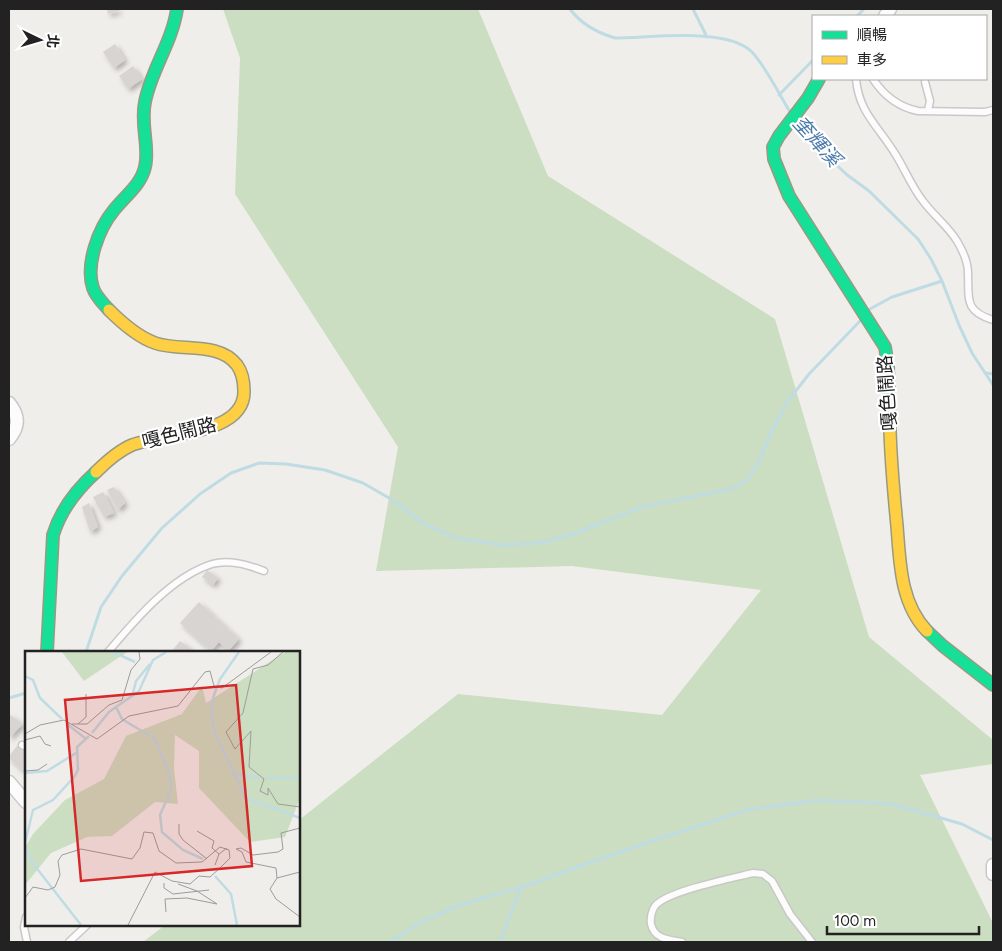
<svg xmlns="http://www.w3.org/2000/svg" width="1002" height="951" viewBox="0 0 1002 951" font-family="Figtree,'Noto Sans TC',sans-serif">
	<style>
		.forest { fill: #cbdec1 }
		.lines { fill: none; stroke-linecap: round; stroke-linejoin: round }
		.stream { stroke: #bfdbe3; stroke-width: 3 }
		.building { fill: #d7d4d2; filter: url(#shadow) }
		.lane-casing { stroke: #c9c8c7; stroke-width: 9 }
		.street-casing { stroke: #c9c8c7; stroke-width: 15 }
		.fast-casing { stroke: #999a82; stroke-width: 14 }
		.slow-casing { stroke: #999a82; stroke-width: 14 }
		.lane { stroke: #fdfcfc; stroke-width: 6 }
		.street { stroke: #fdfcfc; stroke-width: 12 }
		.fast { stroke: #16e098; stroke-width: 11 }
		.slow { stroke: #ffcf43; stroke-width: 11 }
		.labels { text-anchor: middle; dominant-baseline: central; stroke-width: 4.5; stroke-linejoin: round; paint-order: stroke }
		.street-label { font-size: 19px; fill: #222; stroke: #fff }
		.water-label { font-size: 20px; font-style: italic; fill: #4a7aab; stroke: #fff }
		.inset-river { fill: none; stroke: #bfdbe3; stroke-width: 2.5 }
		.inset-road { fill: none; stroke: #9e9c9b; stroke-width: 1 }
		.view { fill: #d62828; fill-opacity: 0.15; stroke: #d62828; stroke-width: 2.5 }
		.inset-edge { fill: none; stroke: #222; stroke-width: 2.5 }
	</style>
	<defs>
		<filter id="shadow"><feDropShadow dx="3" dy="3" stdDeviation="2.5" flood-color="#0004"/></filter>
	</defs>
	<rect width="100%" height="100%" fill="#f0eeeb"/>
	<!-- forest -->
	<path class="forest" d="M223 9H478L548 176 775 319 869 637 993 740V764L920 775 993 923V942H143L165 925H299V820L458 694 662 715 761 590 572 566 376 571 398 447 235 194 240 58Z"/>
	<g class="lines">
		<!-- stream -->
		<path class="stream" d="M570 9C581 24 598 33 615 38 650 38 725 27 751 51 765 65 779 94 790 112
			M693 9 707 37
			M857 16 864 9
			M779 95 813 60
			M797 122 819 148 846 174 869 191 918 239 931 259 942 281 959 325 972 353 993 385
			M870 309 892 297 942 281
			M986 373 993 374
			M86 652 101 607 122 576 162 528 200 494 231 473 259 463 286 464 325 470 363 483 396 502 421 522 456 538 502 545 540 543 573 534 641 507 731 489 747 480 758 464 769 436 788 401 809 374 861 320
			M9 698 26 693
			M390 942 421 922 460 905 521 887 654 840 747 810 818 800 892 804 962 824 993 840
			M500 942 521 887"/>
	</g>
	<!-- building -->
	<path class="building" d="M107 9H118L119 11 108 14Z
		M115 44 125 60 114 68 103 52Z
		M133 66 142 79 128 89 119 76Z
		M114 487 125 503 118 510 107 490Z
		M103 492 114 513 104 517 93 497Z
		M89 503 98 527 90 532 82 507Z
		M207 570 218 578 213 585 202 577Z
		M199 602 239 639 228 651 219 642 211 651 180 623Z
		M180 641 191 649 189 652H171Z
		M9 714 23 724 9 738Z
		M17 746 26 755V766L23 771 9 758V756Z"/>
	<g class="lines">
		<defs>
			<path id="lane" d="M856 79C859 112 877 125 894 152 904 167 911 186 923 201 933 215 948 226 957 241 963 251 968 263 968 273 969 299 964 311 993 320
				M873 79C884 96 899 107 918 111L985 112 993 110
				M925 82 930 101 928 110
				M108 652C135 620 171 577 212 564 229 559 248 565 264 571
				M22 745 26 747
				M26 917 24 927 27 942
				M69 942 87 925
				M682 942C669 940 654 939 651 924 650 918 652 910 655 906 667 891 733 878 753 873L763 874 772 881 790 914 812 942"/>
			<path id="street" d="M885 16 890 9
				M9 403C19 415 20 426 9 439
				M9 782 26 802
				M993 865V874"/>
			<path id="fast" d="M819 79 808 98 779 136 773 147 774 159 789 196 885 347 888 366 890 431
				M109 310C103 303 96 297 93 288 85 264 99 228 114 210 125 196 141 185 145 167 150 147 140 125 145 102 151 70 172 43 177 9
				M927 631 943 646 993 685
				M47 652 53 535C61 509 76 490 96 472"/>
			<path id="slow" d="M890 431C891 463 894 495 897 526 900 562 900 603 927 631
				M96 472C106 462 118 451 132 445 162 433 245 436 244 391 244 383 242 372 237 365 219 341 180 352 155 343 138 337 121 322 109 310"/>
		</defs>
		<!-- lane casing -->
		<use href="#lane" class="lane-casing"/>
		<!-- street casing -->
		<use href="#street" class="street-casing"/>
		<!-- fast casing -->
		<use href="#fast" class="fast-casing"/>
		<!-- slow casing -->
		<use href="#slow" class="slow-casing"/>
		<!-- lane -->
		<use href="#lane" class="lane"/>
		<!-- street -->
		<use href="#street" class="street"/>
		<!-- fast -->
		<use href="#fast" class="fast"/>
		<!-- slow -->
		<use href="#slow" class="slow"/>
	</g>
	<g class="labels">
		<!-- street labels -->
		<g class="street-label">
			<text transform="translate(887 393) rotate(-94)">嘎色鬧路</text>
			<text transform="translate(179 433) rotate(-14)">嘎色鬧路</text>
		</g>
		<!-- water labels -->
		<g class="water-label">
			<text transform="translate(817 141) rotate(48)">奎輝溪</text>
		</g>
	</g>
	<!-- overview -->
	<g transform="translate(25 651)">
		<rect width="275" height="275" fill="#f0eeeb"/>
		<path d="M37 1H102L59 30ZM260 1H275V147L260 186 225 191 174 137V100L150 84 149 118 153 153 130 151 87 185 62 186 26 202 0 234V196L8 183 40 149 79 128 101 85 157 63 177 35 181 52Z" fill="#cbdec1"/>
		<path class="inset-river" d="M88 1 110 11M214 1 195 28 189 44 186 57 190 83 221 147 275 167M0 25 8 29 15 47 37 68M107 46 111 30 125 13M91 56 97 68 130 88 145 124 146 139 135 164 137 181 158 199 178 208M42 73 60 87M67 82 84 61 114 40 128 9 141 1M0 122 22 120 51 102M207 122 234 127M241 127H275M0 192 8 159 28 149 49 126 53 119 52 96 64 85M0 193 6 210 56 274M190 225 206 243 212 274"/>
		<path class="inset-road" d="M258 1 243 14 228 18 218 62 201 81 210 98 226 80 224 116 239 128 235 140 243 144V137L253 153 275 156M47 73H62L84 54 97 49 106 19 115 8 114 1M53 73 61 66V43M0 83 15 74 39 69 72 88 104 65 153 55 180 21 185 20 189 35 197 37 246 1M0 89 15 85 20 93 26 95M0 120 13 119 22 113M154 173V183L158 189 182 208M172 180 189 190 187 197 194 203M211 198 217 201 221 211 251 217 252 227 245 238 251 248 275 266M211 198 216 197 228 204 253 201 258 198 256 182 275 177M190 214 194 203 202 197M252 227 275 221M139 232V237L148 243 184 239M0 247 8 236 23 239 30 236 35 224 33 210 37 204 56 198 107 208 115 197 119 181 128 182 134 200 151 212 177 211 195 196 204 199 205 207 196 216 185 226 174 225 165 233 147 230 130 221 103 274M141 261 140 248 162 247 192 253 172 240 153 233"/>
		<path class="view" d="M211 34 227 215 56 230 40 49Z"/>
		<rect width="275" height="275" class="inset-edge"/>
	</g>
	<!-- border -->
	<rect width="1002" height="951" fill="none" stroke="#222222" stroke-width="20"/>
	<!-- legend -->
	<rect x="812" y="15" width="175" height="65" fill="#ffffff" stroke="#a7a7a7"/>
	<rect x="822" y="31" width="25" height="8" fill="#16e098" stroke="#a7a7a7"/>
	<text x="857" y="40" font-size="15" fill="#222222">順暢</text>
	<rect x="822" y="56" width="25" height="8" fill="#ffcf43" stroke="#a7a7a7"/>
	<text x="857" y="65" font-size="15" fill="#222222">車多</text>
	<!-- north arrow -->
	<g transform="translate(40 40) rotate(95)" stroke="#ffffff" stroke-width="4" paint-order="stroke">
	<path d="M0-4L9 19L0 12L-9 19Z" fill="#222222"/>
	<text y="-8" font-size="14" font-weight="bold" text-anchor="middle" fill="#222222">北</text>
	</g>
	<!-- scale -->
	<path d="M827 926v8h152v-8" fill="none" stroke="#222222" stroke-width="2.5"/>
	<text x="834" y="926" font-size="15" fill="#222222" stroke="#ffffff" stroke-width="4" paint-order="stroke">100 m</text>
</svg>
